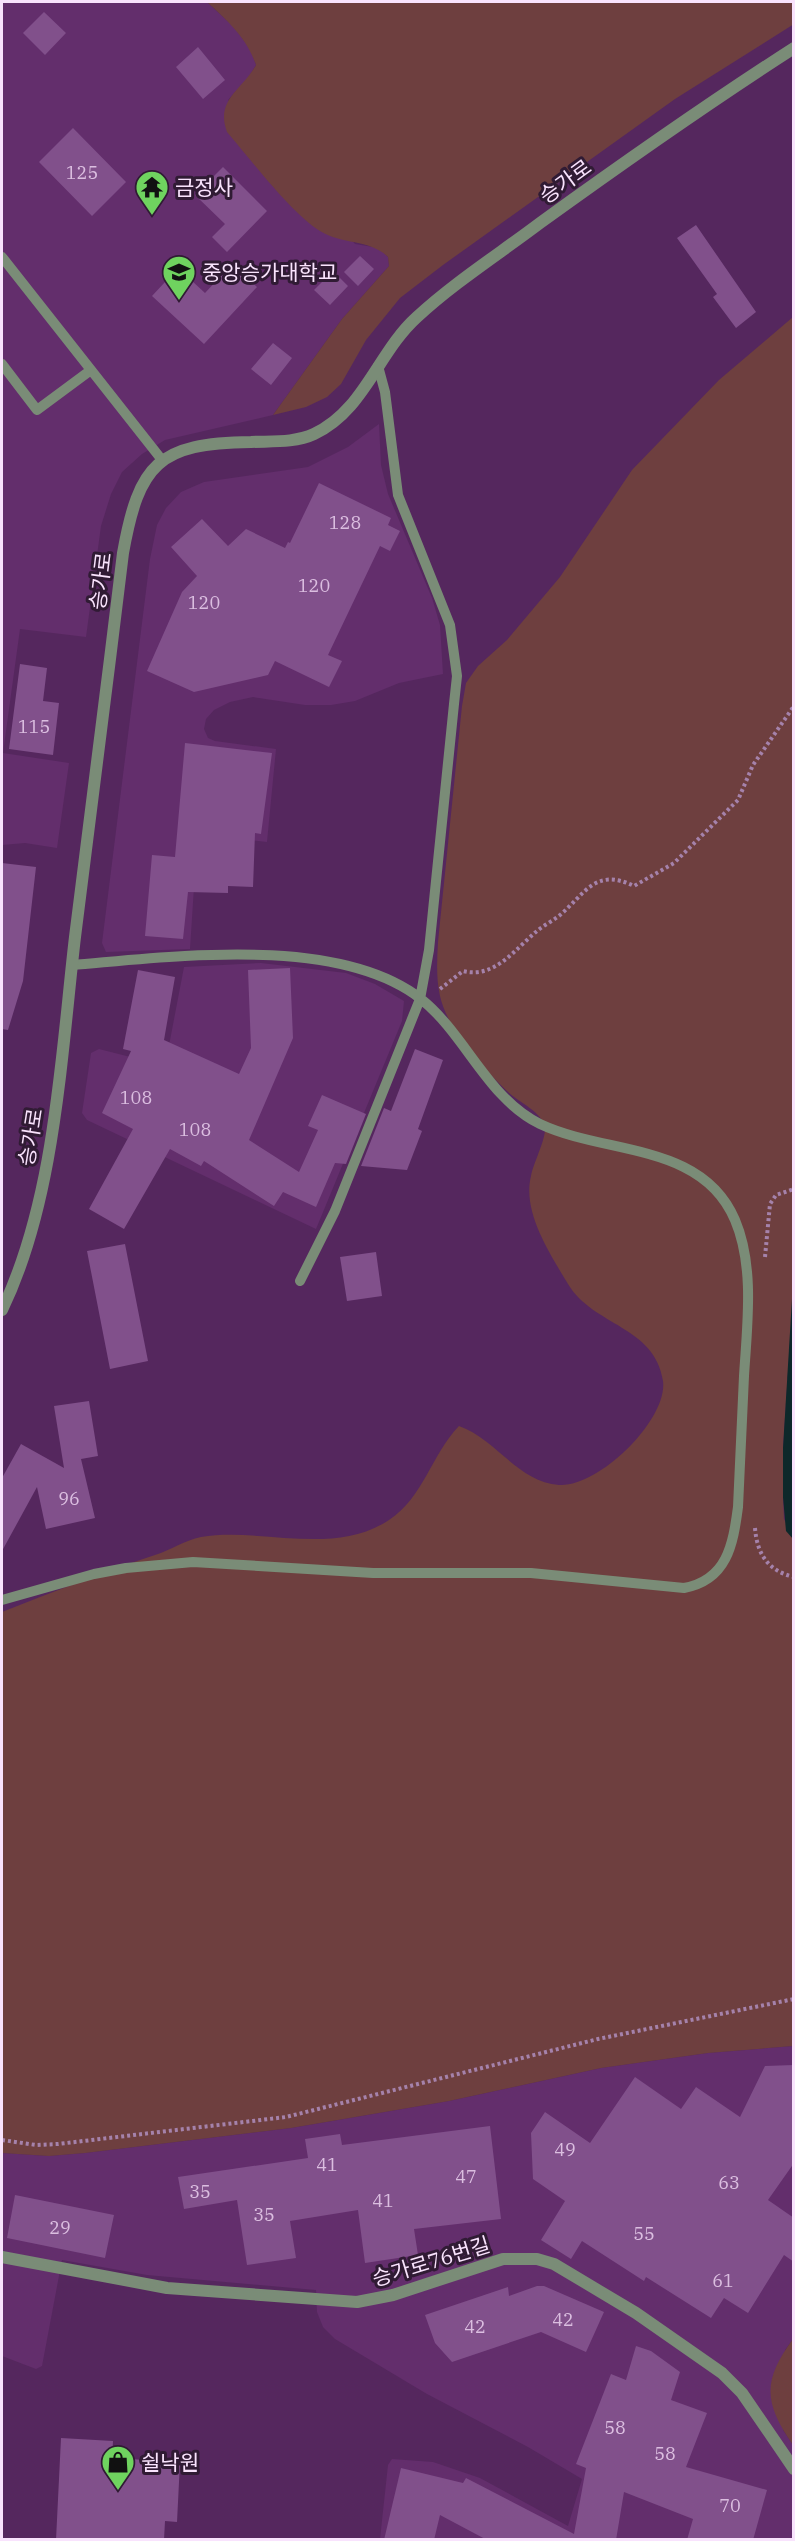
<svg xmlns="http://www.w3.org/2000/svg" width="795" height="2541" viewBox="0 0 795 2541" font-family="'IBM Plex Serif','Noto Sans KR',serif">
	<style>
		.built { fill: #632e6c }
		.green { fill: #6e3f3f }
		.water { fill: #0d282a }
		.building { fill: #81508b }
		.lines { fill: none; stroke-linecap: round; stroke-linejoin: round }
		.path { stroke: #a582ab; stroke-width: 4; stroke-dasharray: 3 3; stroke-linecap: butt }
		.service { stroke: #7a8c77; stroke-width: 10 }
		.minor { stroke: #7a8c77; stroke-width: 12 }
		.labels { text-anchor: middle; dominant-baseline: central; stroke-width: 6; stroke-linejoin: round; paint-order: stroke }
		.number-label { font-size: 18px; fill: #dbbee0 }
		.street-label { font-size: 21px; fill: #f9e3fd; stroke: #301b34 }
		.poi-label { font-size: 21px; fill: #f9e3fd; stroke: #301b34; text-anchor: start }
	</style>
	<rect width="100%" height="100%" fill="#55275e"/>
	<!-- built -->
	<path class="built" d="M2 2H207L234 27 251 50 256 65 248 78 228 100 355 244 379 248 388 257 389 266 342 319 273 415 165 440 142 454 122 472 111 494 101 526 86 637 20 629 3 753 69 763 57 848 25 843 2 845Z
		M379 424 381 465 388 494 432 598 440 625 443 674 399 683 355 701 331 705H305L253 697 230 702 214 710 206 719 204 729 208 738 215 741 276 749 267 842 201 835 197 841 190 949 106 952 102 943 150 559 157 525 166 508 181 492 204 482 308 467 348 447Z
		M261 963 346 973 375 984 404 1001 402 1021 316 1229 87 1120 82 1113 91 1053 99 1049 154 1063 167 1056 184 967Z
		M793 2046V2339L785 2350 783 2430 793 2445V2539H380L388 2465 392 2459 433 2462 480 2478 568 2526 582 2479 528 2447 427 2394 335 2339 323 2327 317 2312 316 2290 147 2275 62 2260 42 2366 36 2369 2 2356V2153L49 2156 85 2153 291 2128 449 2101 601 2068 708 2053Z"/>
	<!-- green -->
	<path class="green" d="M207 2H793L794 24 675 99 443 265 400 298 366 340 341 384 327 397 306 407 273 415 342 319 389 266 388 257C370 239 342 245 320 231 291 213 251 160 227 132 215 100 242 90 256 65 247 38 227 20 207 2Z
		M793 317 794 1282 783 1448V1497L784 1519 794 1539 793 2046 708 2053 601 2068 449 2101 291 2128 85 2153 49 2156 2 2153V1612C53 1592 103 1572 155 1555 171 1550 185 1540 201 1537 262 1527 333 1557 389 1520 424 1497 431 1455 459 1426 496 1439 518 1482 559 1485 598 1488 668 1420 663 1381 655 1326 593 1326 568 1284 550 1254 522 1212 531 1176 533 1164 546 1139 545 1128 543 1112 518 1102 507 1091 482 1067 448 1031 440 996 436 978 437 960 438 942L462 706 466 683 478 666 507 640 560 577 632 470 719 380Z
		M793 2339V2445C764 2403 762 2381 793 2339Z"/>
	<!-- water -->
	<path class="water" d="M793 1282 794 1539H793L786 1531 783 1497V1448Z"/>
	<!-- building -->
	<path class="building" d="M44 12 66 33 45 55 23 33Z
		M198 47 225 80 203 99 176 67Z
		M73 128 126 182 92 216 39 162Z
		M223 167 267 211 227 252 212 237 225 224 195 195Z
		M696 225 756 312 736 328 713 297 717 294 677 238Z
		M360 256 374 269 358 286 344 272Z
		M232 264 257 287 204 344 152 296 178 268 205 293Z
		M333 271 348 286 330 305 314 290Z
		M273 343 292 358 271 385 251 369Z
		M319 483 391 518 388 525 400 531 390 551 380 546 328 655 342 661 329 687 275 661 268 675 194 692 147 671 182 592 197 576 171 547 202 519 228 546 246 529 285 548 288 542 290 543Z
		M20 664 47 668 43 701 59 703 53 755 9 749Z
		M185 743 272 753 261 834 255 833 253 887 228 886V893L188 892 183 939 145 936 152 855 175 857Z
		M2 863 36 867 23 981 8 1030 2 1029Z
		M290 968 293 1038 249 1140 299 1172 318 1130 308 1126 322 1095 366 1114 346 1164 335 1163 316 1207 283 1192 274 1206 204 1161 201 1166 170 1149 124 1229 89 1209 133 1129 102 1113 131 1051 123 1049 138 970 175 977 164 1040 239 1074 251 1048 248 970Z
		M415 1049 443 1060 418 1129 422 1131 407 1170 361 1166 384 1108 391 1111Z
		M125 1244 148 1361 110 1369 87 1251Z
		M376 1252 382 1296 347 1301 340 1257Z
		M89 1401 98 1456 81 1459 95 1518 46 1529 37 1487 2 1551V1478L21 1444 64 1468 54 1406Z
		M794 2065V2163L768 2200 794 2218V2262L784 2255 748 2313 724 2298 711 2318 646 2277 644 2281 582 2241 571 2259 541 2240 565 2201 533 2179 531 2133 545 2112 590 2143 635 2077 681 2109 696 2087 740 2117 765 2066Z
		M490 2126 501 2219 414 2229 418 2255 365 2263 358 2210 290 2221 296 2258 247 2265 237 2200 184 2209 178 2177 308 2158 305 2139 340 2134 342 2145Z
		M15 2195 114 2215 105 2258 7 2238Z
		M537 2286H544L604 2312 586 2352 541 2332 452 2362 435 2343 425 2315 508 2287 509 2296Z
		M636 2346 651 2351 680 2372 671 2400 707 2413 686 2467 767 2490 753 2540H687L693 2519 624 2492 616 2540H487L440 2515 434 2540H384L401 2468 463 2483 466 2478 574 2534 586 2468 576 2464 611 2374 626 2380Z
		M61 2438 113 2441 112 2458 180 2462 177 2522 165 2521 164 2540H56Z"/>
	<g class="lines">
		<!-- path -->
		<path class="path" d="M440 989 463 971C495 979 515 949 537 931 544 925 553 921 560 915 585 894 595 867 634 886L674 863 738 800 753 765 794 706
			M765 1257 770 1204 776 1195 794 1189
			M755 1528C757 1554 768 1571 794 1577
			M2 2140 36 2145 58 2144 286 2117 598 2039 794 1999"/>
		<!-- service -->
		<path class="service" d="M2 257 162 460
			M2 364 37 410 91 370
			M300 1281 335 1211 420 999 429 950 454 704 457 676 450 625 398 495 385 392 378 366
			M2 1600 94 1574 126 1568 193 1562 373 1573H531L684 1588C727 1580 733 1545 738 1507 740 1463 742 1420 744 1376 747 1326 755 1267 735 1220 702 1142 606 1155 540 1124 487 1098 466 1035 421 999 338 934 171 957 72 965"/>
		<!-- minor -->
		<path class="minor" d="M2 1310C55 1200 61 1057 75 937 90 808 108 681 123 553 139 464 158 443 251 442 271 441 295 443 314 434 364 411 378 352 417 317 455 282 499 254 540 223 623 163 707 104 794 48
			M2 2257 167 2288 357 2302 393 2295 503 2259H537L554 2264 636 2313 722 2373 742 2393 794 2469"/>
	</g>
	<!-- icons -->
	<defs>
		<symbol id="temple-pin" viewBox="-11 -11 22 30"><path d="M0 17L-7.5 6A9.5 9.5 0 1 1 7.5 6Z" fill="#6fd35f" stroke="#301b34"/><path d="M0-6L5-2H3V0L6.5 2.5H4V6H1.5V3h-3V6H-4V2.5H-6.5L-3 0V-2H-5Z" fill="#111"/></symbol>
		<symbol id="school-pin" viewBox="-11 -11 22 30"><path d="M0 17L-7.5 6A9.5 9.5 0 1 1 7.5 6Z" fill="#6fd35f" stroke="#301b34"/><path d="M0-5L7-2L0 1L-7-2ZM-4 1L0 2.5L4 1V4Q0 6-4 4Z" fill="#111"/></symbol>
		<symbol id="shop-pin" viewBox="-11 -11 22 30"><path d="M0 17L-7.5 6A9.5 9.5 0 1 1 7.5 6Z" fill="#6fd35f" stroke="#301b34"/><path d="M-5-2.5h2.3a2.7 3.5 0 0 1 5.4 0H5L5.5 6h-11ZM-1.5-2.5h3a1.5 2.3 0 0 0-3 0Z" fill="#111"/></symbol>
	</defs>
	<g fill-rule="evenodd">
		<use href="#temple-pin" x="133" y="168" width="38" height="52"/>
		<use href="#school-pin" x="160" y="253" width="38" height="52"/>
		<use href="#shop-pin" x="99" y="2443" width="38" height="52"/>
	</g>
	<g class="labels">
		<!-- number labels -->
		<g class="number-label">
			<text x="82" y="172">125</text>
			<text x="345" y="522">128</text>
			<text x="314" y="585">120</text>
			<text x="204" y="602">120</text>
			<text x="34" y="726">115</text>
			<text x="136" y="1097">108</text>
			<text x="195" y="1129">108</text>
			<text x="69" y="1498">96</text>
			<text x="565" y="2149">49</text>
			<text x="327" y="2164">41</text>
			<text x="466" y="2176">47</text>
			<text x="729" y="2182">63</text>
			<text x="200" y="2191">35</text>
			<text x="383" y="2200">41</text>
			<text x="264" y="2214">35</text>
			<text x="60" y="2227">29</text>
			<text x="644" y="2233">55</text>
			<text x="723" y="2280">61</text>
			<text x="563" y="2319">42</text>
			<text x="475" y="2326">42</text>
			<text x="615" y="2427">58</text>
			<text x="665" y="2453">58</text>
			<text x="730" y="2505">70</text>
		</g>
		<!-- street labels -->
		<g class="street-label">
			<text transform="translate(565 181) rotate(-36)">승가로</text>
			<text transform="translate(100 581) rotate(-83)">승가로</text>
			<text transform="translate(30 1137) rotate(-81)">승가로</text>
			<text transform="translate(431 2261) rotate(-17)">승가로76번길</text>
		</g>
		<!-- poi labels -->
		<g class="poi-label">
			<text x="175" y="187">금정사</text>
			<text x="202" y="272">중앙승가대학교</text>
			<text x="141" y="2462">쉴낙원</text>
		</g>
	</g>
	<!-- border -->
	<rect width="795" height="2541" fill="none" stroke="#f9e3fd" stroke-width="6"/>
</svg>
